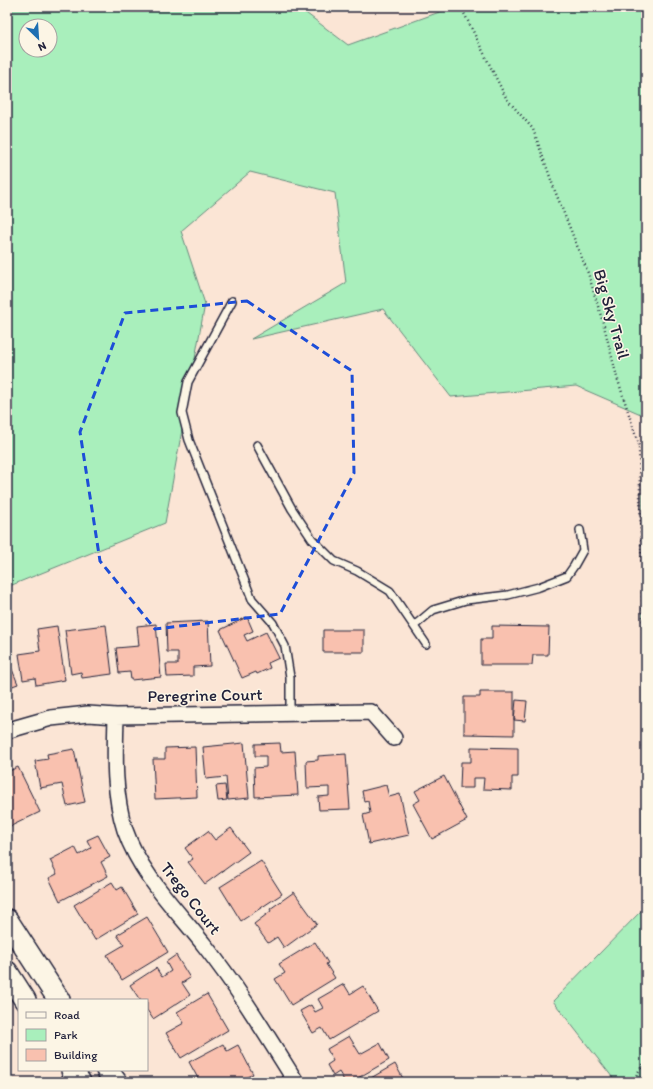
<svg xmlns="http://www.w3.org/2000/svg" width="653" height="1089" viewBox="0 0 653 1089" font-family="Itim,sans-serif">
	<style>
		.green { fill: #a9efbc; stroke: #66887c; fill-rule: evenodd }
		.building { fill: #f9c1af; stroke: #22223b }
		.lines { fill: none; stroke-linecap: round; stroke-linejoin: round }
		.lane-casing { stroke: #22223b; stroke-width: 10 }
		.street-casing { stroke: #22223b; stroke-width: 18 }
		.secondary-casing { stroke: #22223b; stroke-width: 24 }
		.path { stroke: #22223b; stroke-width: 2.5; stroke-dasharray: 1 3; stroke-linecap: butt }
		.lane { stroke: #fcf5e5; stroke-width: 7 }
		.street { stroke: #fcf5e5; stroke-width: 15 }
		.secondary { stroke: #fcf5e5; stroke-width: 21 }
		.marked { fill: none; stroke: #1d4ed8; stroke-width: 3; stroke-dasharray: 8 5; stroke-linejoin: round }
		.labels { text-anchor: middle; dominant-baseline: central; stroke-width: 3; stroke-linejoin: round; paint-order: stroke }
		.street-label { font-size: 17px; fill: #22223b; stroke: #fcf5e5 }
	</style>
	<rect width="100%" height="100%" fill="#fbe5d5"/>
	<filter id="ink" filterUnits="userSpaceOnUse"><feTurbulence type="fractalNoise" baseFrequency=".025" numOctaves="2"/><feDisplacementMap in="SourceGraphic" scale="8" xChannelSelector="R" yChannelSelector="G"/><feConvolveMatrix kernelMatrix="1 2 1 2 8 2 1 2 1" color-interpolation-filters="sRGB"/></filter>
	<g filter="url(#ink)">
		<!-- green -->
		<path class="green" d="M7 7H298L348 45 445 10 444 7H646V1082H616L553 1001 642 910 643 415 576 386 451 397 383 309 251 339 346 283 335 193 250 172 181 231 205 304 165 523 7 587ZM26 26H50V50H26Z"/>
		<!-- building -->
		<path class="building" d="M247 617 253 631 244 635 247 641 266 632 279 658 268 663 270 668 257 674 256 672 242 678 220 630Z
			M208 621 210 666 193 667V676L167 677 166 664H178V652H167L166 623Z
			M156 624 161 677 131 680 130 672 119 673 116 648 139 646 137 626Z
			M106 625 112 674 82 678 81 672 71 674 65 630Z
			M57 626 65 680 36 685 35 678 23 680 19 654 40 651 37 629Z
			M492 626 549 627 548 655H533L532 665H481V639H492Z
			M323 630H364V652H323Z
			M7 657 18 684 7 688Z
			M480 692H514V735L464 734V697H480Z
			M516 700 527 701 525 721 514 720Z
			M244 743 249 798 228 800 226 777 206 779 203 747Z
			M280 743 281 752 295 751 298 795 255 797 254 768 266 767V756H255V744Z
			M195 747 197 797 155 799 153 759H165V748Z
			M471 747 518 748V777H512V790L483 789 484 778H473V788H460L461 762H471Z
			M74 749 85 802 67 806 62 784 40 788 35 761 48 759 47 754Z
			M346 754 350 809 319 810 318 797 329 796V787L307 788 306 761 318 760V756Z
			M18 767 40 812 7 828V772Z
			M444 776 467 820 432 839 413 804 420 800 415 791Z
			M225 785 227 800 218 801 216 786Z
			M386 785 389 797 400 794 409 835 369 844 363 815 370 813 368 801 364 802 362 791Z
			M231 828 249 852 205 884 188 862 193 859 185 848 208 831 215 840Z
			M98 835 110 857 101 862 108 876 60 901 49 878 57 874 50 860 75 847 79 855 91 848 87 840Z
			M261 861 282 894 241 921 220 887Z
			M112 882 117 890 122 887 138 914 95 940 74 905Z
			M294 892 317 924 284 948 277 937 268 943 254 924 271 911 270 909Z
			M147 917 168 952 122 980 107 955 124 945 117 935Z
			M315 942 328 963 326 964 335 978 291 1005 275 979 285 973 279 964Z
			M176 955 190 978 182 983 190 995 153 1019 147 1010V1000H140L130 985 156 968 162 977 171 971 166 962Z
			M344 984 350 994 363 986 378 1011 329 1040 322 1028 313 1033 300 1011 311 1005 315 1012 323 1008 318 999Z
			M207 994 228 1030 181 1058 166 1033 184 1023 177 1012Z
			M349 1036 360 1054 380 1043 389 1060 351 1082H345L339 1072 333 1076 327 1065 333 1061 327 1049Z
			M223 1044 227 1051 238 1045 253 1074 237 1082H200L189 1062Z
			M395 1064 405 1082H364Z"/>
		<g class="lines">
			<defs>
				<path id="lane" d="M232 301 188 382 182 413 189 440 252 599 273 623 285 646 290 677V713
					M257 445 292 509 312 539 334 561 357 571 390 591 426 644
					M414 626 433 610 466 600 508 595 539 587 567 576 574 566 583 550 580 530"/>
				<path id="street" d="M116 716C115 754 113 793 125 830 141 876 176 909 205 946 239 989 267 1036 296 1082
					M7 731 16 728 51 718 88 714 116 716 371 712 394 738"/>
				<path id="secondary" d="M7 920 59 1000
					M7 972 25 1000
					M72 1070 80 1082
					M107 1070 116 1082"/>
			</defs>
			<!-- lane casing -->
			<use href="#lane" class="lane-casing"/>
			<!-- street casing -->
			<use href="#street" class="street-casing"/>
			<!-- secondary casing -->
			<use href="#secondary" class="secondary-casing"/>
			<!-- path -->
			<path class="path" d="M460 7 463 11 506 98 533 129 555 191 588 273 604 326 617 377 639 446 646 775
				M632 1082 646 1060"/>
			<!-- lane -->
			<use href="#lane" class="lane"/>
			<!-- street -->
			<use href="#street" class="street"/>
			<!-- secondary -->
			<use href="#secondary" class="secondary"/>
		</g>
	</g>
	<!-- marked area -->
	<path class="marked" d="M247 301 352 371 354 473 280 614 155 629 100 561 80 432 125 313Z"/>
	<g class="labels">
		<!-- street labels -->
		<g class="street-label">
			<text transform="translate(612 314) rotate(74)">Big Sky Trail</text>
			<text transform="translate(205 695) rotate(-1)">Peregrine Court</text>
			<text transform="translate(191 898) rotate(52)">Trego Court</text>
		</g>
	</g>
	<!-- margin -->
	<rect width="653" height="1089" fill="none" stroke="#fcf5e5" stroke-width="24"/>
	<rect x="12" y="12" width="629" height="1065" fill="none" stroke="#22223b" stroke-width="1.5" filter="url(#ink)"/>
	<!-- legend -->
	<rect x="18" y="999" width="130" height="72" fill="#fcf5e5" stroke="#a5a1a1"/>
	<rect x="26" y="1012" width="20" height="6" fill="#fcf5e5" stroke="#a5a1a1"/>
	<text x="54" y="1019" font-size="12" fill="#22223b">Road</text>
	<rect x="26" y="1029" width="20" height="12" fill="#a9efbc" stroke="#a5a1a1"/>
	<text x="54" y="1039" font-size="12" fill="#22223b">Park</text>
	<rect x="26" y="1049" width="20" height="12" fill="#f9c1af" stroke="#a5a1a1"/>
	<text x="54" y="1059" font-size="12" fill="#22223b">Building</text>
	<!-- north arrow -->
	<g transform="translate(38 38) rotate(155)"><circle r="19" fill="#fcf5e5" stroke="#a5a1a1"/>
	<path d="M0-3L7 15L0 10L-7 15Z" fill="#1f6fb2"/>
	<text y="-6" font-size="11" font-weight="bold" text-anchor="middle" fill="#22223b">N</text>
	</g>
</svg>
